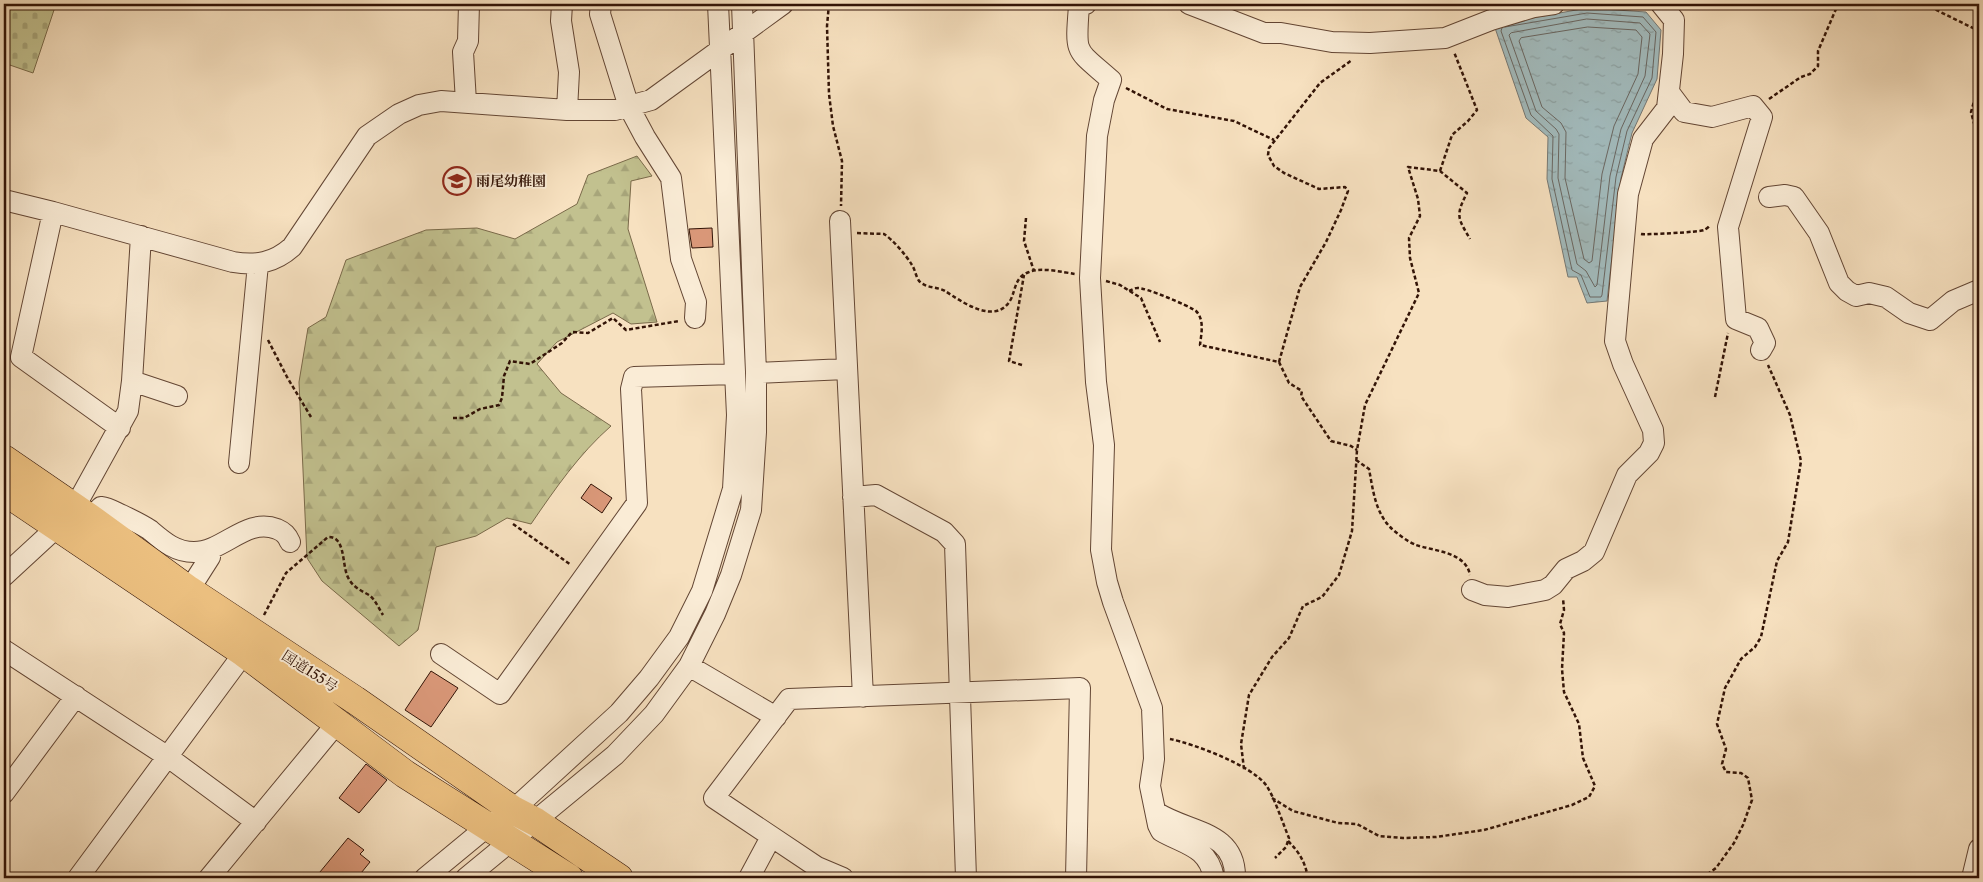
<svg xmlns="http://www.w3.org/2000/svg" width="1983" height="882" viewBox="0 0 1983 882" font-family="'Libre Caslon Text','Noto Serif JP',serif">
	<style>
		.forest { fill: url(#forest-firs); stroke: #7a6a4a }
		.cemetery { fill: url(#cemetery-stones); stroke: #7a6a4a }
		.water { fill: url(#water-ripples); stroke: #757874 }
		.lines { fill: none; stroke-linecap: round; stroke-linejoin: round }
		.shore { stroke: #6a6762; stroke-width: 1 }
		.building { fill: #da9879; stroke: #321306 }
		.minor-casing { stroke: #634634; stroke-width: 22 }
		.highway-casing { stroke: #321306; stroke-width: 29 }
		.path { stroke: #321306; stroke-width: 2.5; stroke-dasharray: 4 2.5; stroke-linecap: butt }
		.minor { stroke: #faecd6; stroke-width: 20 }
		.highway { stroke: #ecc080; stroke-width: 28 }
		.labels { text-anchor: middle; dominant-baseline: central; stroke-width: 4; stroke-linejoin: round; paint-order: stroke }
		.poi-label { font-size: 14px; font-weight: bold; fill: #321306; stroke: #faecd6; text-anchor: start }
		.street-label { font-size: 14px; fill: #321306; stroke: #faecd6 }
	</style>
	<defs>
		<pattern id="forest-firs" width="22" height="20" patternUnits="userSpaceOnUse" patternTransform="scale(1.25)"><rect width="22" height="20" fill="#c2c18f"/><path d="M5 1l3.5 6h-7zM16 11l3.5 6h-7z" fill="#a7a57a"/></pattern>
		<pattern id="cemetery-stones" width="16" height="16" patternUnits="userSpaceOnUse" patternTransform="scale(1.25)"><rect width="16" height="16" fill="#c2c18f"/><path d="M2 7V4a2 2 0 0 1 4 0v3zM10 15v-3a2 2 0 0 1 4 0v3z" fill="#a7a57a"/></pattern>
		<pattern id="water-ripples" width="26" height="14" patternUnits="userSpaceOnUse" patternTransform="scale(1.25)"><rect width="26" height="14" fill="#a2bbbd"/><path d="M2 4q2-2 4 0t4 0M15 11q2-2 4 0t4 0" fill="none" stroke="#8ca0a1"/></pattern>
	</defs>
	<rect width="100%" height="100%" fill="#f7e1c0"/>
	<filter id="stains"><feTurbulence type="fractalNoise" baseFrequency=".004" numOctaves="4"/><feColorMatrix values="0 0 0 0 .2 0 0 0 0 .09 0 0 0 0 .02 0 0 0 .5 -.17"/></filter>
	<radialGradient id="worn" r=".72"><stop offset=".6" stop-color="#630" stop-opacity="0"/><stop offset="1" stop-color="#630" stop-opacity=".3"/></radialGradient>
	<!-- forest -->
	<path class="forest" d="M637 156 652 176 631 181 628 229 657 322 631 324 613 313 557 342 537 364 561 393 611 426C579 454 555 489 531 524L507 518 476 536 436 547 418 630 399 646 322 581 307 558 299 382 308 328 326 317 346 260 426 230 477 228 515 239 577 204 588 175Z"/>
	<!-- cemetery -->
	<path class="cemetery" d="M4 4H56L33 73 4 63Z"/>
	<!-- water -->
	<path class="water" d="M1587 8 1646 12 1661 30 1657 79 1632 133 1621 178 1607 301 1587 303 1577 277H1568L1547 179 1548 137 1526 118 1494 25Z"/>
	<g class="lines">
		<!-- shore -->
		<path class="shore" d="M1587 19 1640 23 1650 34 1645 76 1621 129 1610 176 1597 285 1595 287 1586 271 1577 264 1558 178 1559 134 1556 129 1536 111 1509 35 1511 33Z
			M1588 27 1636 30 1642 37 1638 74 1614 126 1602 174 1592 261 1589 263 1584 259 1565 178 1566 132 1561 123 1542 107 1519 41 1521 38Z
			M1502 28 1501 31 1531 115 1553 136 1552 179 1572 270 1581 275 1590 297H1601L1602 295 1616 177 1627 131 1652 78 1656 32 1643 17 1587 13 1505 27"/>
	</g>
	<!-- building -->
	<path class="building" d="M712 228 713 247 692 248 689 229Z
		M591 484 612 498 602 513 581 498Z
		M431 671 458 688 431 727 405 710Z
		M366 764 387 780 359 813 339 798Z
		M348 838 364 850 360 854 370 862 357 878H315Z"/>
	<g class="lines">
		<defs>
			<path id="minor" d="M562 4 561 21 569 72 567 110
				M601 4 600 14 629 107 645 137 671 178 681 259 696 302 695 318
				M1086 4 1079 6C1075 56 1075 48 1111 80L1104 100 1097 136 1090 278 1096 382 1104 445 1101 550 1107 582 1113 602 1152 708 1154 759 1150 786 1158 825 1161 831C1185 845 1208 846 1214 878
				M1189 4 1264 33H1281L1332 42 1370 43 1445 38 1491 20 1534 7 1554 4
				M1669 92 1684 112 1712 117 1753 106 1762 117 1728 227 1736 319 1758 328 1765 343 1761 350
				M466 102 463 52 468 41 469 4
				M1769 197 1785 195 1794 197 1819 233 1839 283 1847 291 1856 296 1869 293 1886 297 1909 313 1930 320 1953 301 1979 290
				M4 200 53 212 233 262C256 266 274 263 292 247L367 136 399 114 419 105 441 101 567 110H615L651 100 783 4
				M53 212 21 357 120 428
				M840 221 863 697
				M756 373 846 369
				M132 381 177 396
				M239 463 258 264
				M853 497 876 495 944 532 955 544 966 878
				M75 507 128 411 132 381 141 236
				M90 518 101 507C109 508 115 512 122 515 132 520 141 524 150 530 163 541 175 552 194 552 224 552 246 517 277 529 284 532 287 535 290 542
				M4 576 56 528
				M189 590 210 557 207 550
				M1472 590 1485 595 1508 597 1545 590 1553 585 1566 569 1583 561 1594 552 1627 475 1649 453 1654 443 1653 430 1623 364 1615 341 1628 194 1643 139 1667 108 1673 54 1674 20 1661 4
				M4 650 168 757 256 822
				M441 654 500 694 637 503 631 389 634 377 735 374
				M689 666 776 717
				M4 793 76 696
				M1156 812C1188 833 1236 830 1235 878
				M78 878 244 653
				M209 878 337 723
				M425 878 488 826 513 810 619 713 649 678 679 637 702 591 733 489 737 415 718 4
				M466 878 615 755 654 714 689 666 715 614 731 575 751 510 756 432V373L742 4
				M749 878 771 837
				M843 878 817 867 714 798 789 699 1080 688 1076 878
				M1972 878 1979 849"/>
			<path id="highway" d="M4 459 90 518 189 590 355 700 513 810 536 822 619 878
				M4 491 244 653 405 774 569 878"/>
		</defs>
		<!-- minor casing -->
		<use href="#minor" class="minor-casing"/>
		<!-- highway casing -->
		<use href="#highway" class="highway-casing"/>
		<!-- path -->
		<path class="path" d="M829 4 827 26 829 94 833 126 842 161 841 206
			M1924 4 1979 31
			M1979 84 1971 112 1979 142
			M1126 88 1167 109 1234 121 1274 140
			M1769 99 1801 77 1810 74 1818 66V51L1836 9 1841 4H1849
			M1440 171 1452 135 1468 121 1477 110 1454 52
			M1026 218 1024 241 1034 271
			M857 233 884 234C893 240 906 255 912 265 916 271 916 281 923 284 929 288 938 287 945 291 961 301 996 327 1011 299 1016 288 1015 277 1029 272 1041 267 1062 272 1075 274
			M1641 234C1646 235 1700 232 1704 230 1706 229 1709 227 1710 225
			M1106 281 1120 285 1141 298 1160 342
			M1129 291C1132 290 1134 288 1137 288 1145 287 1189 306 1196 311 1205 320 1201 335 1200 345L1279 362 1289 383 1302 391 1301 396 1331 441 1351 446 1357 450
			M268 340 287 377 311 417
			M1279 362 1300 287 1326 242 1341 210 1348 191 1345 187 1319 189 1284 173 1274 166 1268 155 1269 148 1320 83 1352 60
			M1022 365 1009 361 1024 275
			M1715 397 1728 333
			M453 418H464L480 409 499 405 502 398 504 376 510 361 530 364 562 343 572 332 588 333 613 318 626 330 679 321
			M1356 460 1369 469C1373 490 1375 511 1390 527 1396 533 1408 542 1416 545 1434 551 1466 552 1470 575
			M513 524 571 565
			M264 615 286 573 328 537C345 536 342 562 347 575 351 586 360 590 369 595 375 599 379 609 383 615
			M1170 739C1194 744 1251 765 1266 785 1274 796 1283 824 1289 838L1286 847 1275 858
			M1244 769 1241 744 1249 695 1272 657 1289 638 1303 606 1322 597 1339 575 1352 531 1357 450 1365 405 1419 293 1410 258 1409 238 1420 216 1418 199 1408 167 1440 171 1467 193C1455 216 1458 218 1470 239
			M1272 798 1293 811 1338 823 1357 824 1379 836 1403 838 1436 837 1484 830 1572 805 1589 797 1595 786 1583 758 1579 724 1564 692 1562 669 1564 633 1560 624 1564 610 1563 598
			M1288 841C1300 853 1305 862 1308 878
			M1702 878 1716 868 1734 843 1743 825 1752 800 1748 778 1741 773 1726 772 1722 764 1726 749 1717 724 1725 688 1741 659 1755 647 1761 637 1777 561 1788 542 1801 461 1790 415 1768 365"/>
		<!-- minor -->
		<use href="#minor" class="minor"/>
		<!-- highway -->
		<use href="#highway" class="highway"/>
	</g>
	<!-- icons -->
	<defs>
		<symbol id="school-ring" viewBox="-11 -11 22 22"><circle r="9.5" fill="#faecd6" stroke="#8f2418" stroke-width="1.5"/><path d="M0-5L7-2L0 1L-7-2ZM-4 1L0 2.5L4 1V4Q0 6-4 4Z" fill="#8f2418"/></symbol>
	</defs>
	<g fill-rule="evenodd">
		<use href="#school-ring" x="441" y="165" width="32" height="32"/>
	</g>
	<g class="labels">
		<!-- poi labels -->
		<g class="poi-label">
			<text x="476" y="181">雨尾幼稚園</text>
		</g>
		<!-- street labels -->
		<g class="street-label">
			<text transform="translate(310 671) rotate(33)">国道155号</text>
		</g>
	</g>
	<!-- margin -->
	<rect width="1983" height="882" fill="none" stroke="#f7e1c0" stroke-width="20"/>
	<rect x="5" y="5" width="1973" height="872" fill="none" stroke="#321306" stroke-width="2.5"/>
	<rect x="10" y="10" width="1963" height="862" fill="none" stroke="#321306"/>
	<rect width="100%" height="100%" filter="url(#stains)"/>
	<rect width="100%" height="100%" fill="url(#worn)"/>
</svg>
